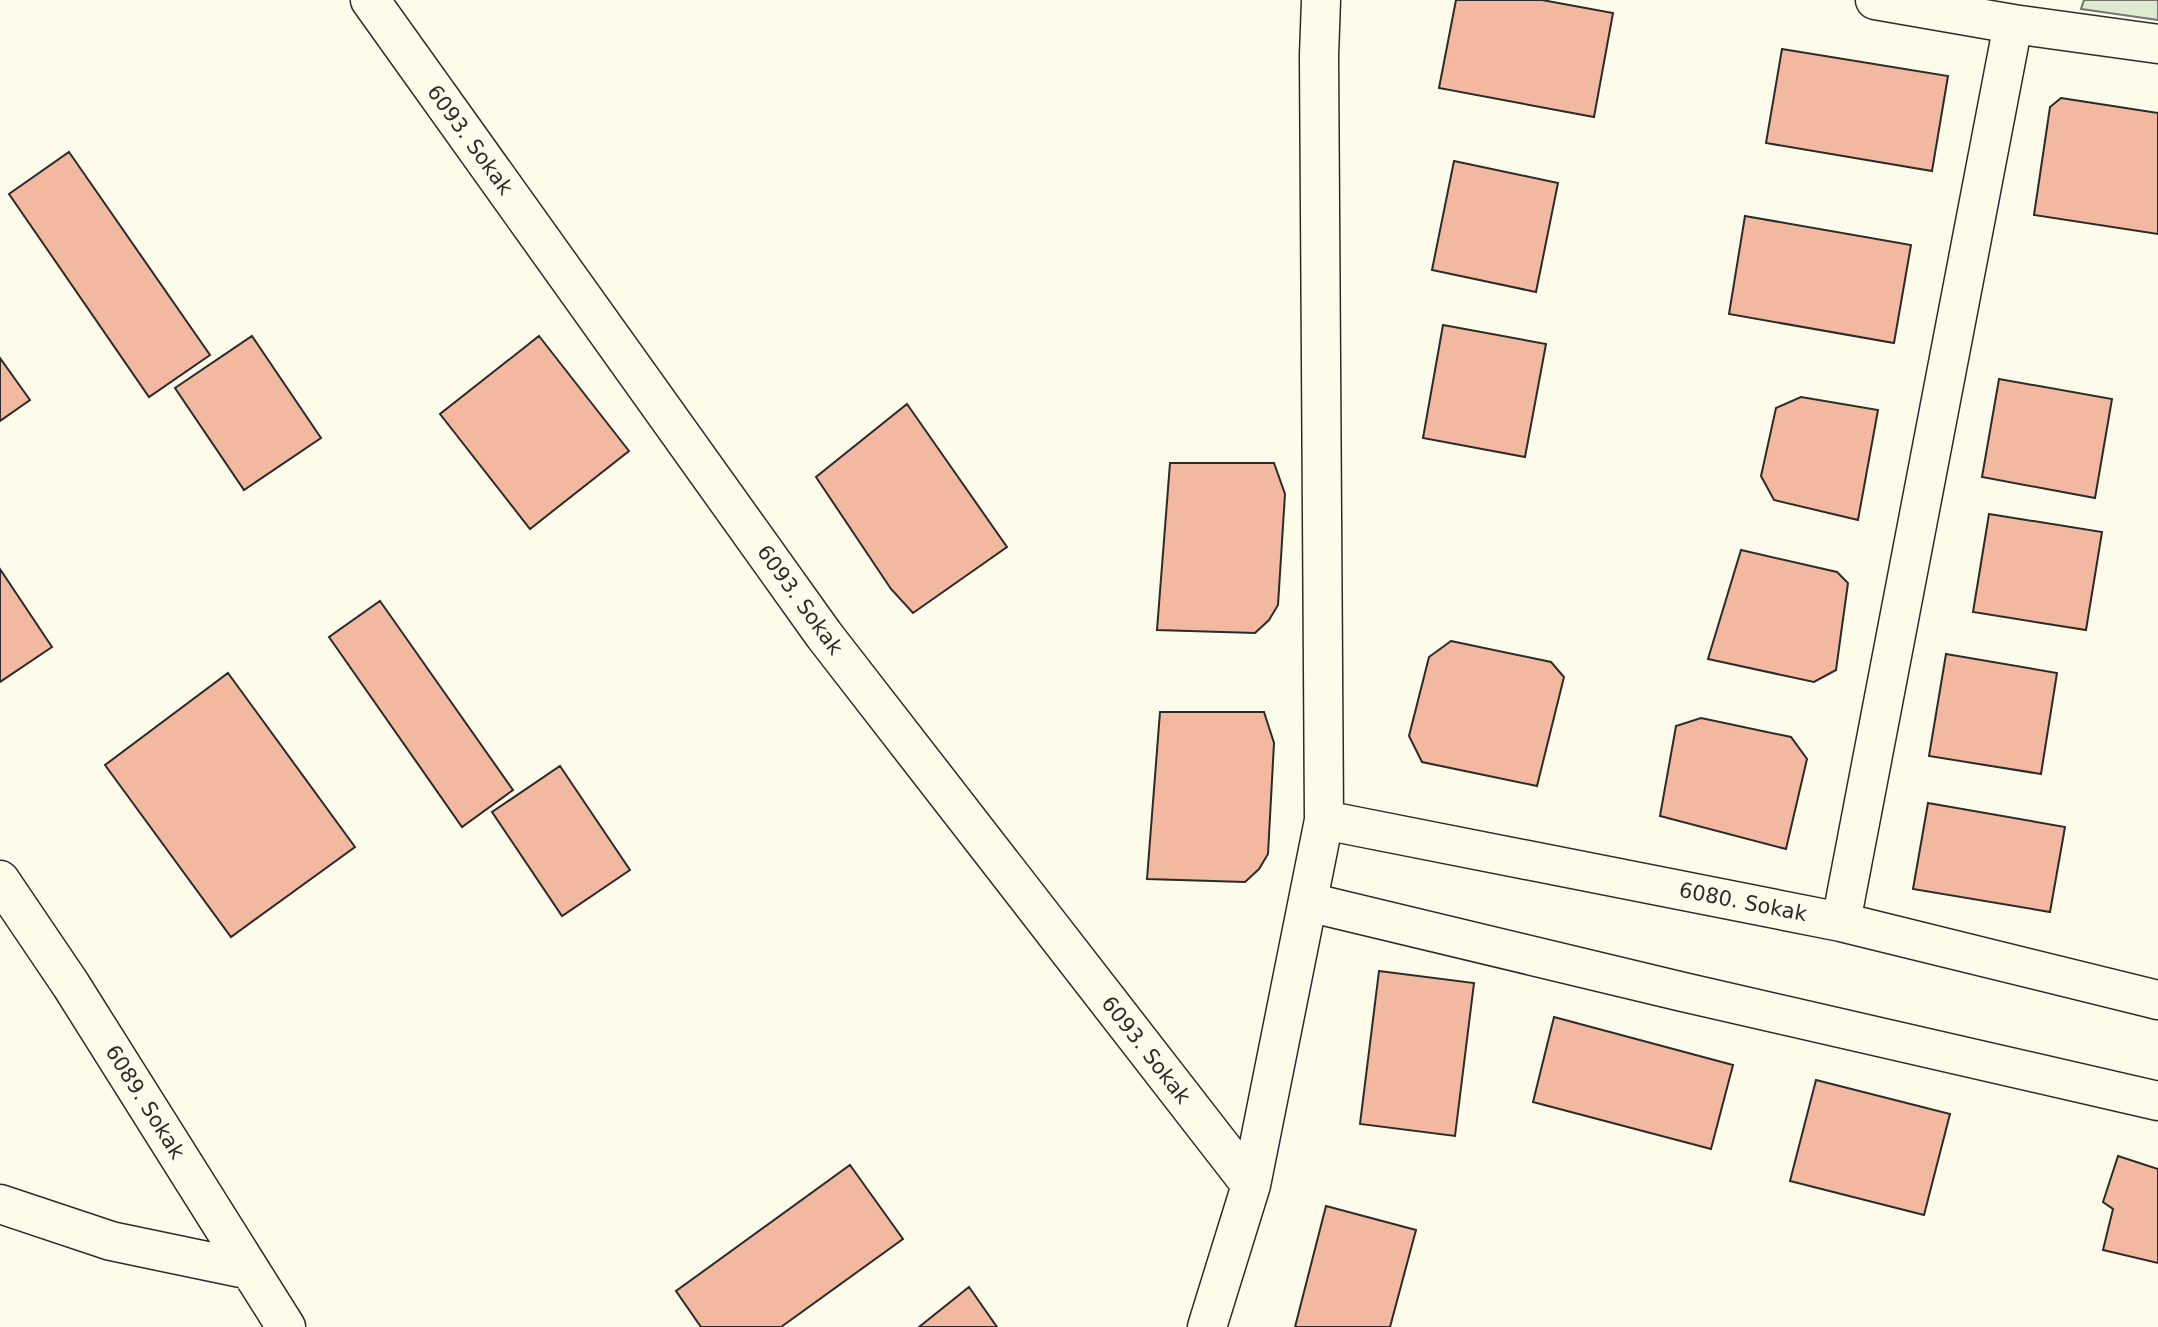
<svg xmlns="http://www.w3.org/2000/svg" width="2158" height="1327" viewBox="0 0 2158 1327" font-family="'DejaVu Sans',sans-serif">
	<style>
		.green { fill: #deebd1; stroke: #74746e; stroke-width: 2 }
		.building { fill: #f2b8a0; stroke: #2b2b2b; stroke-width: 2 }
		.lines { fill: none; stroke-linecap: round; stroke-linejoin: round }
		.minor-casing { stroke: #2b2b2b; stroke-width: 41 }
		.minor { stroke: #fdfbea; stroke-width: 38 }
		.labels { text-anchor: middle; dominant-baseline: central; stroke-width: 5; stroke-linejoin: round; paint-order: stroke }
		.street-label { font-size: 21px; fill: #2b2b2b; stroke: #fdfbea }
	</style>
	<rect width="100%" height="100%" fill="#fdfbea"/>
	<!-- green -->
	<path class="green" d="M2084 0H2158V20L2081 9Z"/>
	<!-- building -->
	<path class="building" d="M1456 0H1542L1613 13 1594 117 1439 88Z
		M1782 49 1948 76 1932 171 1766 143Z
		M2061 98 2158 113V234L2034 215 2050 107Z
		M69 152 210 355 149 397 9 194Z
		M1454 161 1558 183 1536 292 1432 270Z
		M1745 216 1911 245 1894 343 1729 314Z
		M1443 325 1546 344 1525 457 1423 438Z
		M252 336 321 438 244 490 175 388Z
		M539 336 629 451 530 529 440 414Z
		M0 358 30 400 0 421Z
		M1999 379 2112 399 2095 498 1982 477Z
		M1801 397 1878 410 1858 520 1774 500 1761 476 1776 408Z
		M907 404 1007 547 913 613 891 589 816 477Z
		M1170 463H1274L1285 494 1278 605 1269 620 1255 633 1157 630Z
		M1989 514 2102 532 2086 630 1973 612Z
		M1741 550 1837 572 1848 583 1836 670 1814 682 1708 659Z
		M0 569 52 647 0 682Z
		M380 601 513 790 462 827 329 637Z
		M1451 641 1551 662 1564 677 1537 786 1422 762 1409 736 1429 657Z
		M1946 654 2057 673 2041 774 1929 756Z
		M228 673 355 847 231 937 105 765Z
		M1160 712H1264L1274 743 1268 854 1259 869 1245 882 1147 879Z
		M1701 718 1791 737 1807 759 1786 849 1660 816 1676 726Z
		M560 766 630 870 562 916 492 812Z
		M1928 803 2065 827 2050 912 1913 889Z
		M1379 971 1474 983 1455 1136 1360 1124Z
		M1554 1017 1733 1065 1711 1149 1533 1102Z
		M1816 1080 1950 1114 1924 1215 1790 1181Z
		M2118 1156 2158 1169V1263L2103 1250 2113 1209 2103 1202Z
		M850 1165 903 1239 781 1327H701L676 1291Z
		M1326 1206 1416 1230 1390 1327H1295Z
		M969 1287 997 1327H919Z"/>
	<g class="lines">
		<defs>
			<path id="minor" d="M370 0 824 635 1251 1185
				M1875 0 2013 24 2158 44
				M1324 820 1841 922 2158 1000
				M0 880 71 985 286 1327
				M1308 902 1683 992 2158 1101
				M1841 922 2013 24
				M0 1204 111 1241 250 1270
				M1207 1327 1251 1185 1324 820 1319 56 1321 0"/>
		</defs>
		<!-- minor casing -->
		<use href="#minor" class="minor-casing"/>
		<!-- minor -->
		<use href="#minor" class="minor"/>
	</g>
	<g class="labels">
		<!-- street labels -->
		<g class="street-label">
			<text transform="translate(470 140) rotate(54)">6093. Sokak</text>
			<text transform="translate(800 600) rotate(54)">6093. Sokak</text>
			<text transform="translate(1743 902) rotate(11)">6080. Sokak</text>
			<text transform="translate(1146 1050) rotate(52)">6093. Sokak</text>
			<text transform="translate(145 1102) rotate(58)">6089. Sokak</text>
		</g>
	</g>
</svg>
